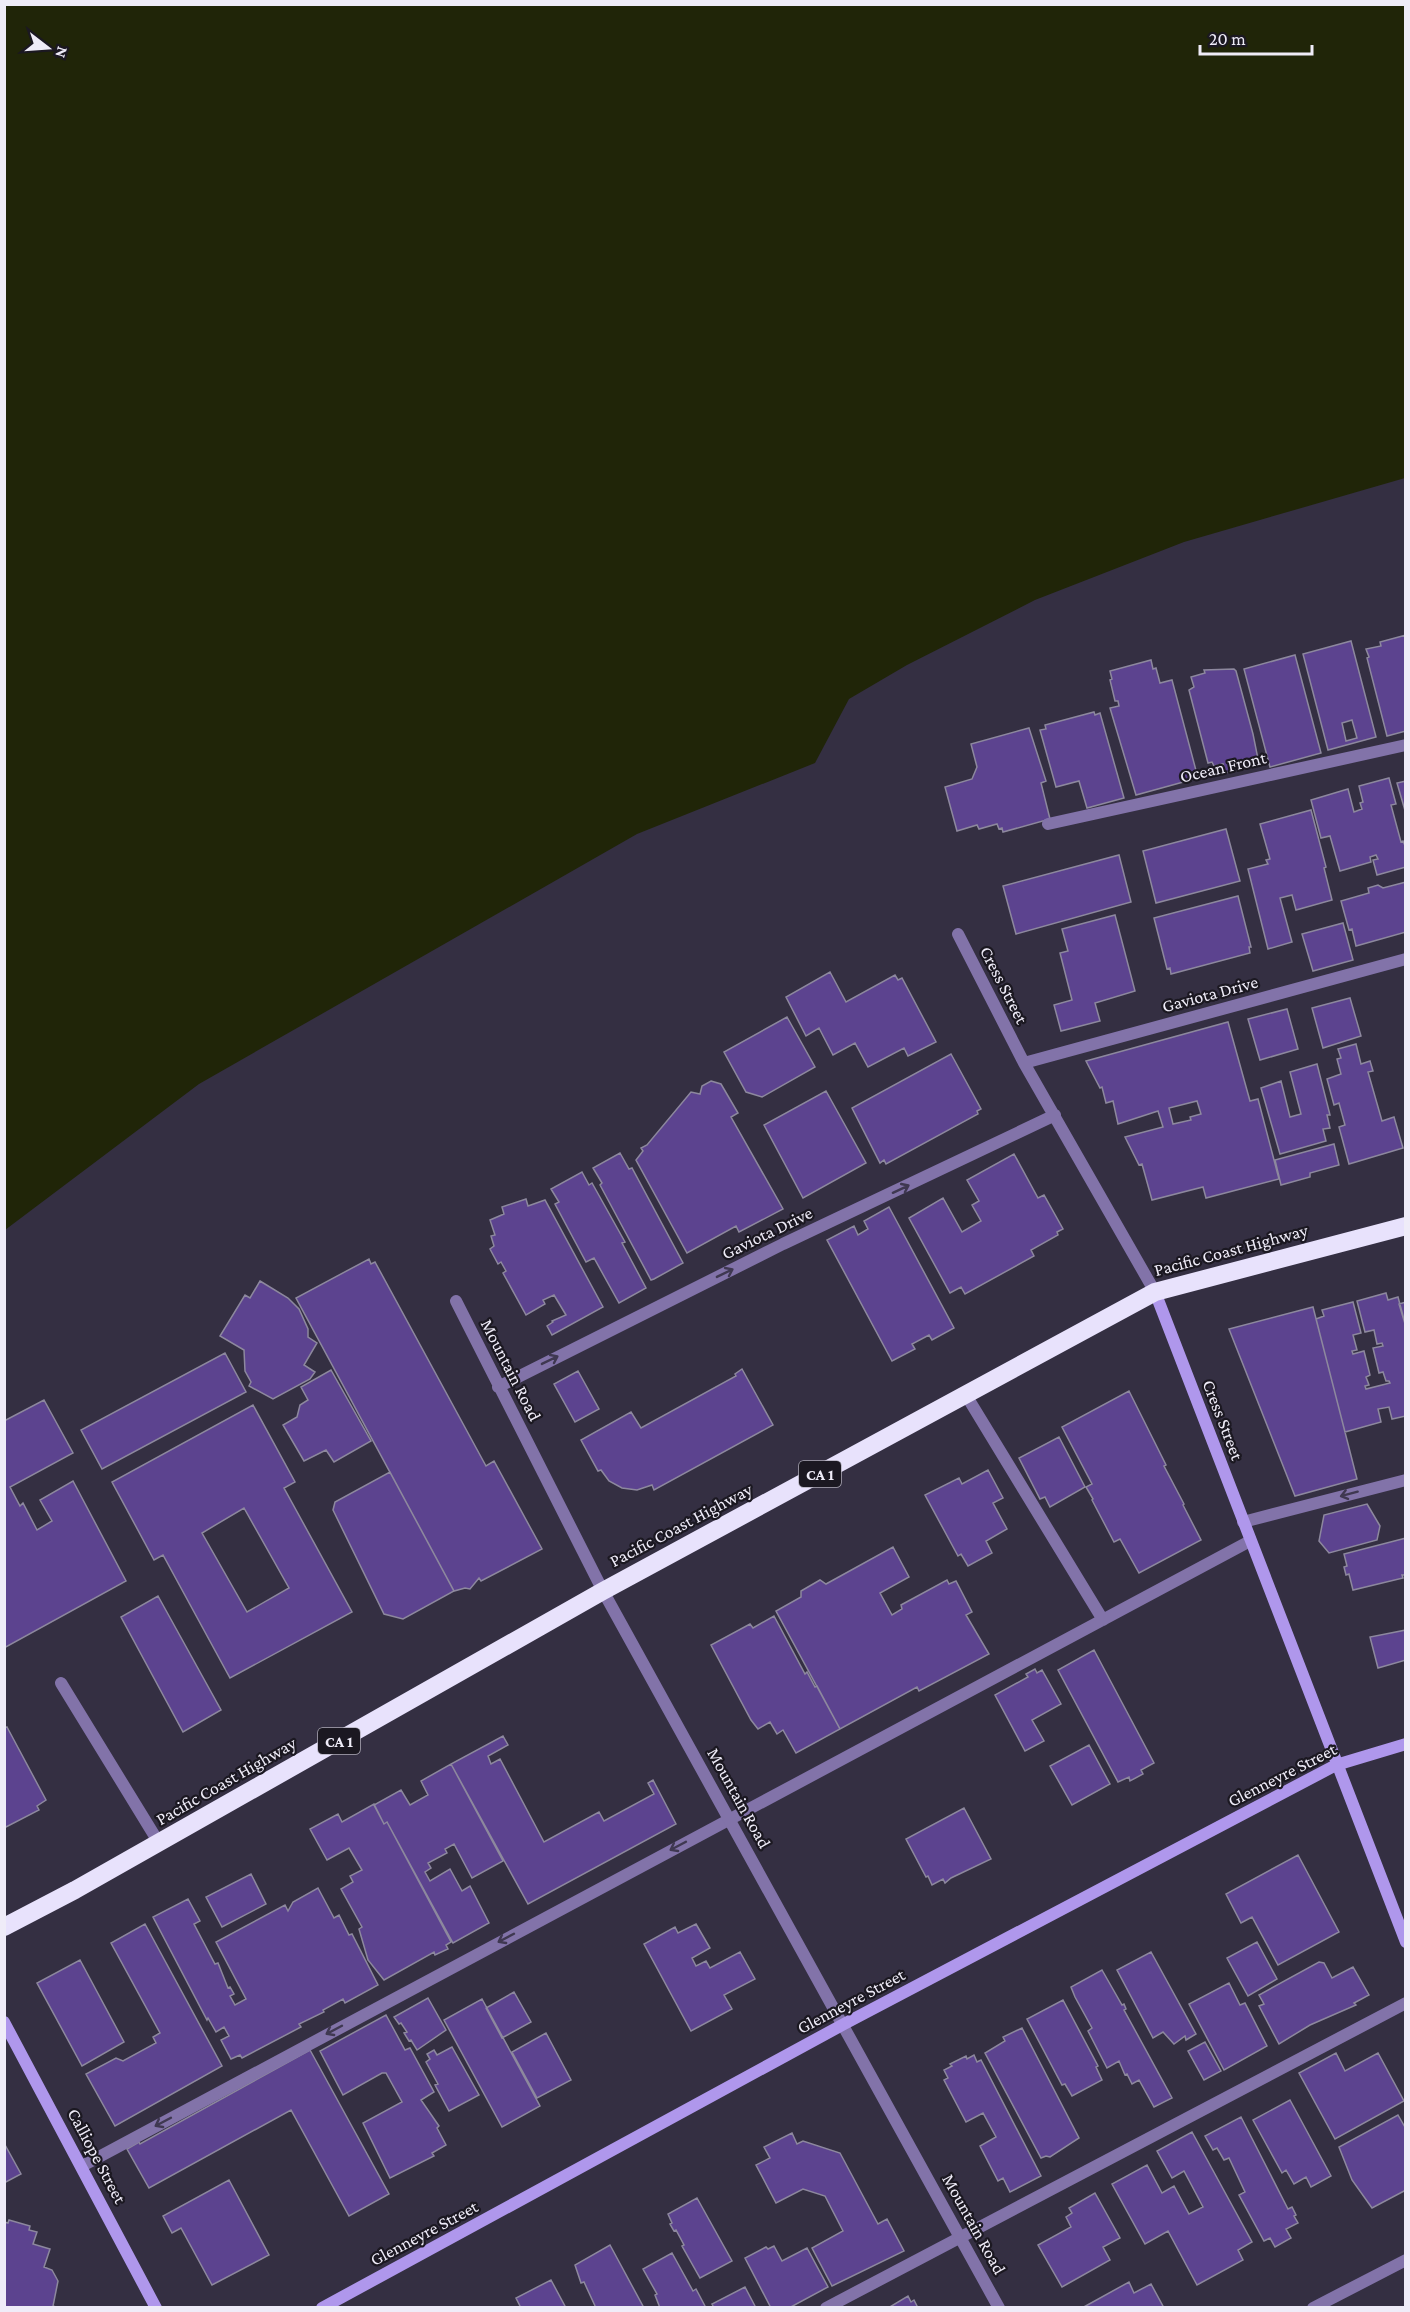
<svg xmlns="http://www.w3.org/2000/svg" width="1410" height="2312" viewBox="0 0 1410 2312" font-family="'Crimson Pro',serif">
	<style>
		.water { fill: #202508 }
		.building { fill: #5c438f; stroke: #8d889e; stroke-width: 1.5; fill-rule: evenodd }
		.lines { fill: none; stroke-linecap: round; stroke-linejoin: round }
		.lane { stroke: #8273a9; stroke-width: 12 }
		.street { stroke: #8273a9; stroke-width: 12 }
		.secondary { stroke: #af97ec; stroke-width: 12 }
		.highway { stroke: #e8e2fc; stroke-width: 18 }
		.oneway { stroke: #3f3851 }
		.labels { text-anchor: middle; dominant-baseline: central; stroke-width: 4.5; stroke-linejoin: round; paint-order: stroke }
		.shield { fill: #1b1821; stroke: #afacb8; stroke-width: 1.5 }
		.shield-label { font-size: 16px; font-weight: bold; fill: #efecf8 }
		.street-label { font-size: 18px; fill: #efecf8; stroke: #1b1821 }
	</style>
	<rect width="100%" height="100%" fill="#342f42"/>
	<!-- water -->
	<path class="water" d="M5 4 1405 5V478L1184 542 1035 600 907 665 849 699 815 763 637 834 199 1084 5 1230Z"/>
	<!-- building -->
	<path class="building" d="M1406 635V731L1387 736 1367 658 1369 657 1366 649 1381 646 1380 642Z
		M1351 641 1376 737 1328 750 1303 654ZM1352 720 1357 738 1346 741 1342 723Z
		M1295 655 1321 753 1270 767 1244 669Z
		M1151 660 1153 669 1156 668 1160 683 1172 680 1198 778 1136 795 1110 708 1119 706 1118 701H1115L1110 680 1112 679 1110 671Z
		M1234 669 1236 671 1253 734 1259 764 1225 773 1223 764 1214 766 1212 762 1208 763 1189 690 1194 687 1191 677 1205 673 1204 670Z
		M1094 712 1095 715 1100 713 1124 798 1087 808 1079 781 1056 787 1040 730 1046 729 1045 725Z
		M1029 728 1046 781 1041 783 1050 819 1003 832 1002 828 999 829 997 824 979 829 977 825 957 831 945 787 972 779 977 767 971 744Z
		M1389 778 1396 804 1391 805 1401 842 1403 841 1406 848V867L1377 875 1373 860 1378 859 1376 855 1370 857 1371 862 1340 871 1330 836 1321 838 1311 800 1348 789 1354 812 1362 809 1360 803 1363 802 1359 786Z
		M1406 781V814L1397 783Z
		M1311 810 1326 867 1324 868 1332 900 1296 910 1292 895 1280 898 1292 942 1268 949 1248 869 1268 864 1266 860 1270 859 1260 824Z
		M1226 829 1240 881 1156 903 1143 851Z
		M1119 855 1131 902 1016 934 1003 886Z
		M1406 882V932L1356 946 1352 929 1349 930 1341 901 1369 893 1368 888 1378 885 1383 888Z
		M1238 896 1251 947H1249L1250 953 1171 974 1170 968 1167 969 1154 918Z
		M1115 915 1135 991 1095 1003 1100 1021 1061 1031 1054 1005 1072 1000 1060 953 1068 951 1062 929Z
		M1343 923 1353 960 1313 971 1302 934Z
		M830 972 846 1002 895 975 898 980 902 978 936 1042 908 1056 904 1048 868 1067 855 1043 833 1055 819 1028 806 1036 786 997Z
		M1350 998 1361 1036 1323 1048 1312 1008Z
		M1287 1009 1298 1049 1260 1060 1248 1019Z
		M787 1017 815 1067 762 1097 746 1092 724 1052Z
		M1228 1022 1250 1101 1258 1099 1279 1179 1206 1198 1203 1187 1152 1200 1142 1164 1139 1165 1125 1137 1163 1127 1158 1111 1118 1124 1113 1101 1106 1103 1102 1087 1100 1088 1086 1061ZM1197 1101 1201 1114 1190 1117 1191 1120 1173 1124 1169 1108Z
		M1356 1044 1361 1064 1370 1061 1373 1071 1368 1072 1382 1121 1394 1117 1403 1148 1349 1164 1339 1127 1345 1125 1339 1103 1334 1105 1327 1079 1341 1074 1337 1059 1341 1058 1338 1049Z
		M951 1054 981 1109 977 1111 978 1114 886 1164 884 1160 880 1163 852 1108Z
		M1317 1064 1330 1115H1327L1330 1128 1323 1129 1326 1141 1280 1154 1261 1088 1281 1081 1290 1117 1301 1114 1290 1072Z
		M711 1081 721 1084 738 1113 731 1117 783 1209 739 1232 736 1226 687 1253 636 1160 643 1151 641 1148 647 1145 691 1092 700 1094 702 1086Z
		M826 1091 866 1163 803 1198 764 1125Z
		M1334 1144 1339 1165 1310 1173V1177L1281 1185 1275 1160Z
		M620 1153 629 1169 632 1168 683 1263 654 1279 651 1280 600 1185 602 1183 593 1168Z
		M1014 1154 1038 1198 1044 1195 1063 1229 1057 1232 1058 1235 1031 1250 1034 1256 965 1294 961 1287 950 1293 909 1218 943 1198 962 1232 981 1221 972 1205 979 1201 967 1180Z
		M582 1172 589 1185 592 1183 625 1242 622 1243 646 1288 619 1303 594 1258 586 1262 555 1204 559 1202 551 1189Z
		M526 1199 528 1206 545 1200 603 1307 552 1335 547 1326 553 1322 552 1321 566 1315 554 1295 543 1300 545 1304 526 1315 503 1273 506 1271 501 1262 498 1264 490 1249 494 1246 491 1236 495 1235 490 1220 504 1214 502 1207Z
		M889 1207 954 1328 932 1340 929 1335 912 1344 915 1349 892 1361 827 1240 854 1226 858 1235 868 1229 864 1221Z
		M369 1259 371 1264 375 1262 486 1466 494 1461 542 1549 481 1581 479 1578 470 1589 465 1588 454 1591 296 1298Z
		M260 1281 288 1298 299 1309 308 1329V1337L317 1343 304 1365 315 1372 310 1379 273 1399 249 1386 251 1382 245 1371 244 1350 220 1336 245 1295 250 1298Z
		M1386 1293 1388 1300 1398 1297 1406 1327V1416L1392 1419 1389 1407 1378 1409 1381 1422 1345 1432 1316 1319 1324 1316 1322 1310 1353 1302 1361 1333 1353 1335 1357 1350 1352 1351 1353 1354 1364 1351 1370 1375 1366 1377 1369 1385 1365 1386 1366 1389 1390 1383 1389 1381H1386L1383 1372 1379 1373 1373 1348 1383 1346 1382 1343 1377 1344 1374 1330 1365 1332 1357 1301Z
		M1406 1302V1327L1399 1304Z
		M1313 1307 1357 1479 1295 1496 1229 1329Z
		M225 1353 246 1392 102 1469 81 1430Z
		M742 1369 773 1425 654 1490 652 1485 637 1490 622 1488 609 1481 601 1470 598 1471 581 1440 631 1412 641 1428 736 1376 735 1374Z
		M331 1370 371 1441 334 1462 326 1450 304 1461 283 1425 297 1417 300 1405 308 1400 301 1387Z
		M578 1371 599 1409 575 1422 554 1384Z
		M1129 1391 1166 1465 1164 1466 1184 1504 1183 1505 1201 1540 1139 1573 1120 1539 1114 1542 1092 1500 1093 1499 1086 1487 1092 1484 1062 1427Z
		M44 1400 73 1453 10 1487 20 1506 23 1503 37 1530 52 1521 40 1500 73 1481 126 1581 4 1648V1421Z
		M253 1405 295 1482 284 1488 352 1612 230 1678 163 1555 154 1560 112 1482ZM244 1508 289 1588 247 1612 202 1533Z
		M1059 1437 1085 1487 1050 1507 1045 1497 1040 1499 1019 1458Z
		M988 1470 1003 1498 993 1503 1007 1529 986 1541 992 1553 968 1566 961 1554 958 1556 925 1495 959 1478 962 1484Z
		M390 1472 454 1591 403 1619 384 1614 333 1510 335 1502Z
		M1367 1504 1380 1526 1377 1540 1329 1553 1319 1541 1324 1515Z
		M1406 1538V1575H1402L1403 1578 1353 1590 1349 1574 1346 1575 1344 1567 1347 1566 1344 1554Z
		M893 1547 909 1577 880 1593 892 1615 902 1609 901 1605 947 1580 949 1584 956 1581 972 1612 966 1615 989 1654 919 1691 917 1687 840 1729 776 1611 801 1597V1591L820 1580 826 1584Z
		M158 1596 221 1710 183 1732 121 1617Z
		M774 1616 805 1674 807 1672 815 1687 817 1686 840 1729 796 1753 783 1730 777 1734 770 1722 758 1729 751 1720 711 1645 750 1624 753 1628Z
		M1406 1630V1660L1378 1668 1370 1637Z
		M1094 1650 1154 1763 1141 1770 1143 1774 1130 1781 1129 1777 1118 1782 1058 1670Z
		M1035 1669 1037 1673 1042 1670 1061 1704 1032 1720 1044 1741 1025 1751 995 1695 1028 1677 1026 1674Z
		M7 1727 46 1800 37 1806 39 1810 6 1827 4 1824V1728Z
		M503 1736 508 1745 488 1756 491 1764 500 1759 544 1842 599 1812 604 1821 654 1794 648 1783 653 1780 676 1824 528 1904 451 1764Z
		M1089 1745 1110 1784 1072 1805 1050 1766Z
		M451 1764 503 1861 472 1878 454 1844 445 1849 447 1853 428 1863 431 1868 425 1872 430 1881 450 1869 462 1891 470 1886 489 1923 453 1943 387 1822 384 1824 374 1805 401 1790 410 1805 428 1795 421 1781Z
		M374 1804 384 1824 387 1822 451 1942 446 1945 448 1949 435 1955 434 1952 384 1980 368 1960 359 1929 362 1927 341 1889 353 1882 350 1876 362 1870 349 1848 327 1860 310 1829 338 1814 342 1822Z
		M964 1808 991 1859 951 1878 945 1883 943 1879 932 1885 928 1876 926 1877 906 1839Z
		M1298 1855 1339 1932 1278 1965 1252 1917 1241 1923 1226 1894Z
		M251 1874 266 1904 222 1927 206 1897Z
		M318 1888 334 1918 339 1915 349 1935 352 1934 378 1985 345 2003 343 1999 323 2010 324 2012 299 2024 301 2027 242 2058 240 2055 231 2059 221 2040 229 2036 224 2027 216 2032 208 2018 207 2020 153 1917 188 1899 200 1921 194 1924 215 1964 218 1963 228 1988 230 1987 234 1994 230 1996 235 2005 246 1999 216 1942 285 1905 288 1911 293 1902Z
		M145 1924 222 2066 115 2126 86 2074 116 2058 123 2061 156 2043 153 2037 160 2033 111 1943Z
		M696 1924 710 1948 692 1958 696 1966 706 1961 710 1968 740 1952 755 1979 724 1995 732 2009 691 2031 644 1944 675 1927 678 1933Z
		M1257 1942 1277 1979 1248 1996 1227 1958Z
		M1151 1952 1196 2034 1186 2040 1185 2036 1174 2044 1163 2032 1153 2038 1117 1970Z
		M80 1960 124 2042 82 2066 37 1983Z
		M1319 1962 1324 1963 1332 1978 1353 1967 1369 1995 1354 2003 1356 2005 1310 2025 1279 2044 1259 2006 1264 2004 1259 1995Z
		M1102 1970 1122 2005 1124 2004 1126 2009 1124 2010 1172 2098 1154 2107 1139 2080 1132 2084 1127 2074 1125 2075 1119 2061 1107 2068 1088 2031 1092 2028 1075 1997 1071 1987Z
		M1229 1983 1240 2005 1245 2003 1267 2046 1224 2070 1189 2004Z
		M514 1992 531 2022 502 2038 486 2008Z
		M428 1998 446 2030 417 2050 411 2040 409 2041 404 2033 407 2032 401 2023 399 2024 394 2017Z
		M482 1999 540 2106 502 2127 444 2020Z
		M1063 2000 1098 2066 1096 2067 1102 2080 1072 2096 1065 2084 1062 2085 1027 2019Z
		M386 2015 405 2050 410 2048 434 2092 421 2100 439 2126 437 2128 446 2145 432 2153 434 2156 390 2178 363 2123 402 2102 386 2073H382L343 2095 320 2051Z
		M1022 2028 1079 2138 1050 2157 1046 2156 1041 2158 985 2053 1005 2041 1003 2037Z
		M546 2033 571 2080 537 2098 512 2052Z
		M1205 2042 1221 2071 1204 2080 1188 2051Z
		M452 2047 479 2095 449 2111 435 2085 438 2084 426 2062 430 2059 427 2054 434 2050 437 2055Z
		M310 2050 389 2194 349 2216 291 2110 149 2188 127 2149 139 2142 140 2144Z
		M1336 2053 1345 2071 1378 2053 1404 2101 1335 2139 1299 2073Z
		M974 2055 977 2062 981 2060 1041 2176 1010 2192 1003 2178 998 2181 980 2146 996 2137 983 2113 966 2122 944 2080 948 2078 944 2070 952 2066 950 2064 966 2056 967 2059Z
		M1290 2100 1331 2176 1311 2187 1306 2177 1294 2184 1286 2170 1282 2173 1253 2120Z
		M1398 2115 1406 2129V2190L1372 2208 1352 2180 1339 2147Z
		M1241 2117 1288 2209 1292 2207 1296 2215 1294 2216 1298 2223 1286 2229 1291 2238 1275 2247 1270 2238 1264 2241 1239 2195 1245 2192 1229 2158 1224 2160 1217 2148 1213 2150 1205 2136Z
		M1192 2132 1252 2242 1238 2250 1243 2260 1197 2285 1168 2231 1145 2244 1112 2184 1147 2165 1162 2193 1174 2186 1189 2214 1203 2207 1184 2171 1172 2178 1157 2151Z
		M792 2133 797 2144 803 2141 840 2153 878 2224 887 2219 904 2251 832 2286 812 2248 843 2231 825 2196 803 2189 776 2203 756 2165 770 2158 764 2147Z
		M4 2143 21 2174 4 2183Z
		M229 2180 269 2255 212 2285 181 2228 172 2233 163 2216Z
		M1095 2193 1120 2238 1103 2247 1110 2260 1062 2287 1038 2245 1071 2227 1066 2217 1072 2213 1069 2208Z
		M697 2198 732 2261 700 2278 682 2246 684 2245 676 2230 674 2231 670 2224 672 2223 668 2214Z
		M9 2220 30 2226 29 2230 37 2232 33 2244 50 2249 44 2267 52 2270 58 2281 53 2306 58 2308H4V2222L8 2223Z
		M610 2245 644 2308H596L584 2282 581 2283 575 2265Z
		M774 2246 782 2261 807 2248 828 2287 789 2308H771L745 2258 766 2247 768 2249Z
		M672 2253 693 2291 696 2289 706 2308H660L655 2295 657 2294 643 2269Z
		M551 2280 566 2308H521L516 2298Z
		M1129 2282 1134 2293 1151 2284 1164 2308H1082Z
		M745 2287 756 2308H714L712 2304Z
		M908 2296 911 2302 914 2300 918 2308H888Z"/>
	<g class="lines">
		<!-- lane -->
		<path class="lane" d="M966 1395 1103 1620
			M1243 1522 1406 1480
			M61 1683 159 1843
			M82 2166 1250 1541
			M826 2308 1406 2003"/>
		<!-- street -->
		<path class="street" d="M1048 824 1406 745
			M958 934 1024 1063 1155 1292
			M1024 1063 1406 959
			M456 1301 603 1591 999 2308
			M498 1387 783 1244 1055 1115
			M1313 2308 1406 2260"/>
		<!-- secondary -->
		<path class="secondary" d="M1155 1292 1406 1942
			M4 2022 156 2308
			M322 2308 844 2024 1336 1765 1406 1744"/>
		<!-- highway -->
		<path class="highway" d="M4 1927 75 1890 603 1591 1155 1292 1406 1226"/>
	</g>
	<!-- one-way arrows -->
	<defs><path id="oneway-shaft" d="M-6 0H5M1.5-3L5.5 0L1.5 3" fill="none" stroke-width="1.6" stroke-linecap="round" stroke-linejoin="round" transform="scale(1.5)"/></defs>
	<g class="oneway">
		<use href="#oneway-shaft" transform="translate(901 1189) rotate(-25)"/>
		<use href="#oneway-shaft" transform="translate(725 1273) rotate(-26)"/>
		<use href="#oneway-shaft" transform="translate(550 1360) rotate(-26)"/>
		<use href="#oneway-shaft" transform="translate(1349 1494) rotate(165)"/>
		<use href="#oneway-shaft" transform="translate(678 1846) rotate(152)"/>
		<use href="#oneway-shaft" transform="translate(506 1938) rotate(152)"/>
		<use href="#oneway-shaft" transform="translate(334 2030) rotate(152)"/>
		<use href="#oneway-shaft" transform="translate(163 2122) rotate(152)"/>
	</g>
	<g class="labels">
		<!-- shield labels -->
		<g class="shield">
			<rect x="799" y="1461" width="42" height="26" rx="4.5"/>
			<rect x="318" y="1728" width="42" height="26" rx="4.5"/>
		</g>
		<g class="shield-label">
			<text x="820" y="1474">CA 1</text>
			<text x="339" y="1741">CA 1</text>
		</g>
		<!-- street labels -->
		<g class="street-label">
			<text transform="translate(1223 767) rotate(-13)">Ocean Front</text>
			<text transform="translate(1004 985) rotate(63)">Cress Street</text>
			<text transform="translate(1210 994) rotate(-15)">Gaviota Drive</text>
			<text transform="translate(767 1233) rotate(-26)">Gaviota Drive</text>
			<text transform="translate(1231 1250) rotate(-15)">Pacific Coast Highway</text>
			<text transform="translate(511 1370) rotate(63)">Mountain Road</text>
			<text transform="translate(1223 1420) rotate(69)">Cress Street</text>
			<text transform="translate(681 1525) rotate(-28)">Pacific Coast Highway</text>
			<text transform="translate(1282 1775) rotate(-27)">Glenneyre Street</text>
			<text transform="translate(226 1781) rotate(-30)">Pacific Coast Highway</text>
			<text transform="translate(739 1798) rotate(61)">Mountain Road</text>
			<text transform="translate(851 2001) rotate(-28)">Glenneyre Street</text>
			<text transform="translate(97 2156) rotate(62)">Calliope Street</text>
			<text transform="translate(974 2224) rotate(61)">Mountain Road</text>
			<text transform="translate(424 2233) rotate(-28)">Glenneyre Street</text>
		</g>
	</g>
	<!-- border -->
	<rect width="1410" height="2312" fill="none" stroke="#efecf8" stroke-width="12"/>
	<!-- north arrow -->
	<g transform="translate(48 48) rotate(107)" stroke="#1b1821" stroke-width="4.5" paint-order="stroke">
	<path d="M0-4.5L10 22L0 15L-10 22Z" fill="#efecf8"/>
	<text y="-9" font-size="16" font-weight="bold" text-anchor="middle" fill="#efecf8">N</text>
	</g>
	<!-- scale -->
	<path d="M1200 45v9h112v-9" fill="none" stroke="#efecf8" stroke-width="3"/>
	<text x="1209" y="45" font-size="18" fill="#efecf8" stroke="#1b1821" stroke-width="4.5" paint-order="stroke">20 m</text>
</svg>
